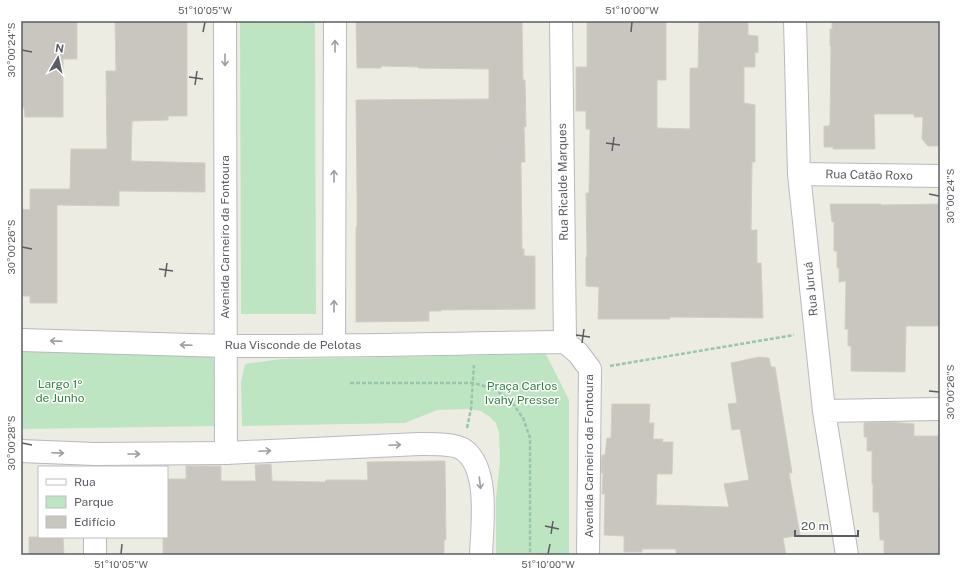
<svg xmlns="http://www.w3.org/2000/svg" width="961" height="576" viewBox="0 0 961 576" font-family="'Public Sans',sans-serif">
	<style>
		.green { fill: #bee5c2 }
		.building { fill: #c8c6bf; stroke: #d2cec0 }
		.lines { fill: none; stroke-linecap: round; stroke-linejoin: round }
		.minor-casing { stroke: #b7b9be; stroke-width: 24 }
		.secondary-casing { stroke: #b8bac1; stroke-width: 24 }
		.path { stroke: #97c6aa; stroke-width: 2.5; stroke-dasharray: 4 2; stroke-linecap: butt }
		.minor { stroke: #fff; stroke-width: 22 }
		.secondary { stroke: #fff; stroke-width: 22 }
		.oneway { stroke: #9c9ea1 }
		.ticks { fill: none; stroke: #5a5d63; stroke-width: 1.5 }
		.labels { text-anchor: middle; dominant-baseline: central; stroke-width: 3; stroke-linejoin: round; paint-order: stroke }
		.street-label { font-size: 12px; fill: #5a5d63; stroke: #fff }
		.park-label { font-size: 12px; fill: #348140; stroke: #fff }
		.neatline { fill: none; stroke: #5a5d63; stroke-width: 1.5 }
		.ticks-label { font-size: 10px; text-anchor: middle; fill: #5a5d63 }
	</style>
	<rect width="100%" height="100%" fill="#edece2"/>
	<!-- green -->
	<path class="green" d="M240 21H315L316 314H241Z
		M21 351 213 356 216 382 218 426 21 429Z
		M546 354 569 400V555H496V498L500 461 499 433 496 423 490 417 481 411 471 409 437 410 405 423 242 426 241 382 245 364 281 359Z"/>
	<!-- building -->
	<path class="building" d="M21 21H77V59H63V117H25L24 107H21Z
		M115 21H187V116H168V120L132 121 131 161 205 163V192L119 191V206L57 205V303H30V296H21V209L30 210V189H70L71 149H107L106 71H116Z
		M356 21H522L523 80H525L526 127 524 126 525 162H521L522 249H524V256H535V309L441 310V311H429V321L356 322V227H357V195L356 100 489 99V69L418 68V67L381 66V68H357Z
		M587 21H666V80H657V128L690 129V68H698L699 21H748V35L758 36V53L755 52V67H744V103L755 105V162H752L751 230H757V263H761L763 318 670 317V319H598L599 287 586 286V257H587L586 193H589L590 129H586V111H576V67H587Z
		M832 21H940V146H928L922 139 923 117H914V114H874L875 149H833V147H824V126H829L830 124 831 46H830V29H832Z
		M830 204H881V205L940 204V326H906L905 372 851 371V346H848V329H845L846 281 839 282V268H837V251H834V222H832Z
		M759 357 769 358 771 367H775L792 473H789L800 535 783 538 786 555H676V549H642V552H624V536L604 535 605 494H602L603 473H601L602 455H605L607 438H611L612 404H650L649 423H654L653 439H663L662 442H673L672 474H657L656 505 729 507 724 484 749 480 740 429 732 430 728 404 737 403 731 363Z
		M889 422 914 424V436H940L938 488H940V555H884V540H880L879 512H873V484H872V451H867V437H864V423Z
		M445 461 446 540H444V555H163V538H167V479H186V466H221V481H256L255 465 271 464 272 481 325 482 326 480H368L367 462Z
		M29 537H63L64 555H29Z"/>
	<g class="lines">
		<defs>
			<path id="minor" d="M561 21 565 342
				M795 21 799 174 824 411 847 555
				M799 174 940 176
				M21 340 225 346
				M824 411 940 409
				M21 451 95 454 226 453
				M95 555V537"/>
			<path id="secondary" d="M225 21 226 453 419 444C430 444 455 443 464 450 490 469 482 526 481 555
				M334 345 335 21
				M225 346C338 347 452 343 565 342L578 353 590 369 588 555"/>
		</defs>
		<!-- minor casing -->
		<use href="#minor" class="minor-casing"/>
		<!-- secondary casing -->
		<use href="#secondary" class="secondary-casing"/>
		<!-- path -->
		<path class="path" d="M610 366 794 335
			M350 383H474L494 389 511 401 523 418 530 438V555
			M467 428 471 409 474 365"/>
		<!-- minor -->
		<use href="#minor" class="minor"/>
		<!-- secondary -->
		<use href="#secondary" class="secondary"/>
	</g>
	<!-- one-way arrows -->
	<defs><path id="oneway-shaft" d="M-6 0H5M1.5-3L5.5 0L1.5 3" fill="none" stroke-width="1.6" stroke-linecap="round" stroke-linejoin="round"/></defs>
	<g class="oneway">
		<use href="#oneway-shaft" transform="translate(335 46) rotate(-90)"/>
		<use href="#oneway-shaft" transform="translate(225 60) rotate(90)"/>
		<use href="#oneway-shaft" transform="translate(334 176) rotate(-90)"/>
		<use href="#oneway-shaft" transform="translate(334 306) rotate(-90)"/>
		<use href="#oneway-shaft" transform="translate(56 341) rotate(-178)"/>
		<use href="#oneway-shaft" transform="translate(186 345) rotate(-178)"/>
		<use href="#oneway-shaft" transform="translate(395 445) rotate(-3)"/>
		<use href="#oneway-shaft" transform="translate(265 451) rotate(-3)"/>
		<use href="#oneway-shaft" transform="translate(58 453) rotate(2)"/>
		<use href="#oneway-shaft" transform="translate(134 454)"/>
		<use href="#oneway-shaft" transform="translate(480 483) rotate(83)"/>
	</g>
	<!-- ticks -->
	<path class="ticks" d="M203 32 205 22M631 32 632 22M22 50 32 52M189 77 203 79M195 85 197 71M606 143 620 145M612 151 614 137M929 194 939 196M22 247 32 249M159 269 173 271M165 277 167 263M576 335 590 337M582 343 584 329M929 391 939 392M22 443 32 445M545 526 559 529M551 534 553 521M121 554 122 544M548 554 550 544"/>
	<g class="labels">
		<!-- street labels -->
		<g class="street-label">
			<text transform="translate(869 175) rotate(1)">Rua Catão Roxo</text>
			<text transform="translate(563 182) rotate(-91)">Rua Ricalde Marques</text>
			<text transform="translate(225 237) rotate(-90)">Avenida Carneiro da Fontoura</text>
			<text transform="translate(811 289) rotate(-96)">Rua Juruá</text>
			<text x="293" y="345">Rua Visconde de Pelotas</text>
			<text transform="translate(589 456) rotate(-90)">Avenida Carneiro da Fontoura</text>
		</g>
		<!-- park labels -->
		<g class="park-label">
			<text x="60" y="384">Largo 1º<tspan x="60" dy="14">de Junho</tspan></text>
			<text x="522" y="386">Praça Carlos<tspan x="522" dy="14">Ivahy Presser</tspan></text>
		</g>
	</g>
	<!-- border -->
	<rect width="961" height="576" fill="none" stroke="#ffffff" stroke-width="44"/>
	<!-- legend -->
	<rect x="38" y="466" width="130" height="72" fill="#ffffff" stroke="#bdbec1"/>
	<rect x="46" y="479" width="20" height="6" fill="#ffffff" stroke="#bdbec1"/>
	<text x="74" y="486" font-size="12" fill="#5a5d63">Rua</text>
	<rect x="46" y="496" width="20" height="12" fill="#bee5c2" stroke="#bdbec1"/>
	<text x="74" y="506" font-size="12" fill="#5a5d63">Parque</text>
	<rect x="46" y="516" width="20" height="12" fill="#c8c6bf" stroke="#bdbec1"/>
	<text x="74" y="526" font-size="12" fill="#5a5d63">Edifício</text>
	<!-- north arrow -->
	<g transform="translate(58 58) rotate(9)" stroke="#ffffff" stroke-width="3" paint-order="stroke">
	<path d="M0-3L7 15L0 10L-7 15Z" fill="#5a5d63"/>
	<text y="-6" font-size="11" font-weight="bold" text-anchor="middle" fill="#5a5d63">N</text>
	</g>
	<!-- scale -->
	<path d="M795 530v6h63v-6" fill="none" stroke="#5a5d63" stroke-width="2"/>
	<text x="801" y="530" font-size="12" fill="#5a5d63" stroke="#ffffff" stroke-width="3" paint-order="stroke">20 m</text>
	<rect x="22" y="22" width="917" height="532" class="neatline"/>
	<g class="ticks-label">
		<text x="205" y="14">51°10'05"W</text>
		<text x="632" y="14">51°10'00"W</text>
		<text transform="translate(11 50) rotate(-90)" y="4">30°00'24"S</text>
		<text transform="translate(950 196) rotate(-90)" y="4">30°00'24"S</text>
		<text transform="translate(11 247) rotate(-90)" y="4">30°00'26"S</text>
		<text transform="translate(950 392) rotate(-90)" y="4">30°00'26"S</text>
		<text transform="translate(11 443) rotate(-90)" y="4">30°00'28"S</text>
		<text x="121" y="568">51°10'05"W</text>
		<text x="548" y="568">51°10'00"W</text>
	</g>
</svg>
